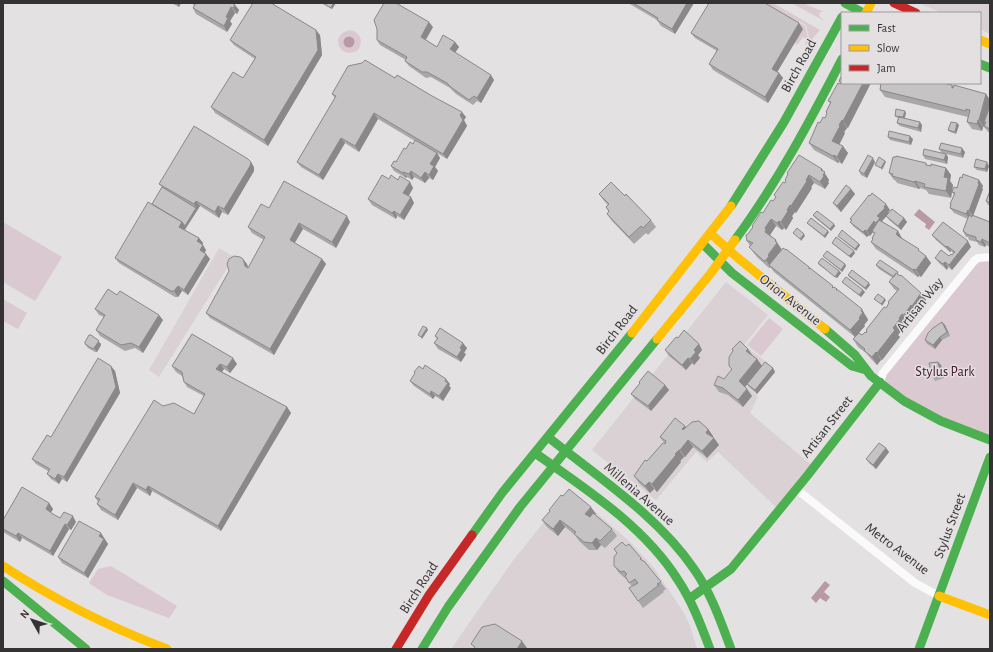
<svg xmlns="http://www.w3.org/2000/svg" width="993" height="652" viewBox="0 0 993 652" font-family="'Alegreya Sans',sans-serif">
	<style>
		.built { fill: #d9d1d4 }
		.green { fill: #dac9d0 }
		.water { fill: #b89aa6 }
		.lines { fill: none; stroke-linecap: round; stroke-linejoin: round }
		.street { stroke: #fbfafb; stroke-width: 8 }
		.fast { stroke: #4caf50; stroke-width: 9 }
		.slow { stroke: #ffc107; stroke-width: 9 }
		.jam { stroke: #c62828; stroke-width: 9 }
		.wall { fill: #a9a8a9 }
		.shaded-wall { fill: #8a8889 }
		.building { fill: #c5c3c4; stroke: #8a8889 }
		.labels { text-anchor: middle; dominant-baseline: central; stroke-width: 3; stroke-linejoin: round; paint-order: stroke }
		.street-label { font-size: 14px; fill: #343233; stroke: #e4e0e1 }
		.park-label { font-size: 14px; fill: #48132f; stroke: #e4e0e1 }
	</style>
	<rect width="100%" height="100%" fill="#e3e1e2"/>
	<!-- built -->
	<path class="built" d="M919 3H990V34L980 29V13H942Z
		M219 248 234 257 159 377 149 370Z
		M726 282 768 315 744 345 768 363 749 388 758 396 750 413 814 467 779 510 718 452 707 462 696 452 656 500 592 450Z
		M564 497 591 508 628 540 654 568 684 613 690 626 697 649H451L512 562Z"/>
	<!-- green -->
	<path class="green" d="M757 3H773L820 30 807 45 805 43 809 38 806 25 799 21V22L805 26 808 38 805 41 806 39 803 37 797 45Z
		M791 3H803L824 12H820L819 16 825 21Z
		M350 30C360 32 364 41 358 50 340 62 328 34 350 30Z
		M3 222 62 257 35 301 3 282Z
		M990 258V440L936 419 880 382 981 259Z
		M3 299 27 313 18 329 3 321Z
		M769 318 783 329 761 356 747 345Z
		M111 566 177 606 169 618 107 595 89 583 98 569Z"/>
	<!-- water -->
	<path class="water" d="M343.5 42a5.5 5.5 0 1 1 11 0a5.5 5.5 0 1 1-11 0Z
		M919 209 935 222 929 230 925 227 926 224 914 215Z
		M825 581 830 585 824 592 830 597 826 602 820 598 816 603 811 598Z"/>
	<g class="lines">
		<!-- street -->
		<path class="street" d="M880 382 883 373 974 261 978 258 990 257
			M796 489 915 583 939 596"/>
		<!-- fast -->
		<path class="fast" d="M845 3 863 13
			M980 64 990 68
			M731 206 784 122 842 17
			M735 240C777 183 810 121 842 59
			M703 244 732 273 852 366 866 370
			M825 329 855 355 871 376 904 401 941 421 990 440
			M548 437C598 477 658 516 694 569 711 593 721 622 731 649
			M535 453C586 489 644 526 678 580 692 601 701 625 710 649
			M472 535 502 493 632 333
			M3 581 86 649
			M689 599 731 569 807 476 880 382
			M422 649 448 607 520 507 657 339
			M919 649 990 457"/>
		<!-- slow -->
		<path class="slow" d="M866 13 871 3
			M980 40 990 44
			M711 234 738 258 825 329
			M632 333 731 206
			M657 339 711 273 735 240
			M3 566C55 600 109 627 167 649
			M939 596 990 615"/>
		<!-- jam -->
		<path class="jam" d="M894 3 916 13
			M396 649 429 595 472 535"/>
	</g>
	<!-- wall -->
	<path class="wall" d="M171 3H181L179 7Z
		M190 3H232L235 5 239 10 237 14 235 13 230 21 232 24 227 32 196 14 193 8 194 5Z
		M321 3H336L332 9Z
		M628 3H694L675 34 661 26 657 20Z
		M433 27 426 40 437 47 455 42 459 47 455 53 494 80 481 103 477 101 473 105 456 94 450 88 431 77 426 78 409 66 405 61 406 60 380 45 377 40Z
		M803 29 777 72 779 73 783 78 768 103 713 70 709 64 717 51 695 38 691 33Z
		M320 35 322 55 268 146 215 113 211 107 243 78 255 59 234 45 230 40Z
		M842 75 848 128H847L844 132 845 133 839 145 848 153 842 164 839 162 838 163 814 150 809 143 820 123 825 118 827 114 826 112 830 103 828 101 840 84 839 81Z
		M395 78 466 117 464 120 467 126 447 159 437 153 440 158 435 167 438 171 433 180 429 178 425 183 414 177 412 180 407 177 406 178 394 171 391 166 396 162 406 149 413 144 415 141 378 119 359 152 345 143 323 180 301 167 297 162 335 98 332 94Z
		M878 83H943L952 85 953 86 986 94 990 100V104L989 110 990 106V134L984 127H983L982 131 972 129 967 122 968 117 885 97 880 90 881 85Z
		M906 113 905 118 922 125 921 132 900 126 897 123 898 118 896 117 895 116Z
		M959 125 956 134 950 132 948 130Z
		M888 137 913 139 911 145 890 140Z
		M939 149 965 152 963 158 942 153Z
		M946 154 948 157 947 164 925 159 923 155Z
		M875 162 867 178 861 175 859 171Z
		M926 163 927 165 946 168 951 175 950 181 953 185 951 198 929 194 926 190 920 188 919 189 897 183 896 181 894 180 889 173Z
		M989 166 987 172 977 170 974 167Z
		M254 167V171L228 215 222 212 219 218 200 206 185 230 199 238 203 243 202 244 206 250 205 253 210 259 188 295 182 291 178 297H175L119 263 115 258 152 204 162 187 159 184Z
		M822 169 829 180 828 182 829 183 825 189 814 183 811 187 812 188 796 213 795 212 792 216 793 218 786 230 784 228 782 230 776 226 770 235 776 240 782 250 809 267 834 288 837 289 867 317 868 320 864 325 865 326 859 333 862 335 866 333V330L886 308 889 304 888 302 897 291 894 289 889 282 893 278 879 269 876 265 900 275 921 293 926 300 917 313 916 312 909 322 907 321 904 325 905 326 898 335 900 337 882 360H881L877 365 872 360 866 353 858 347 853 339 855 337 774 272 771 268H769L757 257 749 247 750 246 747 241 748 234 753 227 752 226 773 201 776 197 774 195 785 183 786 181 785 180 788 175 787 173Z
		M389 179 398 180 410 182 413 188 408 196 411 197 414 203 404 220 397 216 396 219 372 205 368 199Z
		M979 180 983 186 982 188 983 189 973 216 990 222V247L986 245 985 247 979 245 977 242 969 240 968 237H966L963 231 968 219 954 213 950 208 951 205 950 204 954 195 952 192 957 188Z
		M851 189 855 194 841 212 837 208 833 203Z
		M990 191V205H988L986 201Z
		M599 194 625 196 651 220 656 227 648 235 646 233 634 244 612 221 607 214 609 212 606 207 608 205 604 201Z
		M269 208 350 222 336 248 303 229 295 243 322 259 326 264 274 355 210 318 206 313 247 264 248 268 264 240 252 233 248 227Z
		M890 210 888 212 889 213 904 218 907 222 901 230 889 220 886 216H887L882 221 883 222 898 231 902 238 922 253 931 263 921 277 919 276 918 277 876 249 871 242 873 239 872 238 874 234 873 232 870 236 869 235 867 237 854 227 850 222 851 220 850 219Z
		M813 215 835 226 831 231 814 217Z
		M807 223 829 232 825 238 809 225Z
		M932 235 971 247 952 270 948 267 947 270 939 263 935 258 949 256 952 255 953 253 951 251 950 252 936 240Z
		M838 236 860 245 856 251 839 237Z
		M832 243 855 253 851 258 833 244Z
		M823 256 845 264 846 266 842 272 825 258Z
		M818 263 839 271 841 273 837 278 819 265Z
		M848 275 870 285 866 290 849 277Z
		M842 282 865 292 861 297 843 283Z
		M117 295 163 320 143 353 135 348 125 351 100 336 96 330 104 317 99 315 95 309Z
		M942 322 945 325 950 336 942 340 935 349 927 344 925 340Z
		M192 334 237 364 230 373 224 369 222 372 287 407 291 413 221 531 152 491 150 496 137 488 118 520 101 510 97 504 98 502 95 497 163 406 194 414 204 396 187 387 184 382 182 376 176 372 172 366Z
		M435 336 467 348 464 353 466 354 461 362 438 349 434 343 437 339Z
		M678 338 699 344 702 350 698 355 700 358 694 365 692 363 686 370 669 356 665 350Z
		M101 343V345L97 352H95L88 348 85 344Z
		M753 356 757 359 762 366 745 387 752 396 743 407 728 395 719 392 714 385 724 379 732 370 729 366Z
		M938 362 941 365 944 378 935 381 933 377Z
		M773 368 775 372 757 394 750 388 747 384Z
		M115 371 120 393 67 482 62 479 59 484 51 479 47 474 48 471 36 464 32 459 51 437Z
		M410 381 450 384 449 386 451 388 443 401 435 396 433 399 414 386Z
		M639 382 665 385 669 390 651 411 635 399 631 394 640 383Z
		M685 426 686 428 708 429 713 436V437L719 445 707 458 693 447 685 457H684L680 461 681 462 657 492 654 489 650 493 639 483 634 476 665 444 660 437Z
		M886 448 889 452 876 469 869 463 866 459Z
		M49 503 53 509 51 513 60 518 76 522 71 530 69 529 53 556 22 538 20 542 3 532V520Z
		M596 514 595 515 612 529 617 536 605 548 601 545 597 550H589L579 541 575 535 565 527 558 536 547 527 542 520Z
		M105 538 104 539 108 544 88 578 62 563 58 557Z
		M626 546 641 558 666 589 663 591 664 592 643 608 629 588 632 587 627 579H626L619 573 614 566Z"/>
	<!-- shaded-wall -->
	<path class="shaded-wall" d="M176 3H181L179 7Z
		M333 3H336L332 9 331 8Z
		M687 3H694L675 34 672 29Z
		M235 5 239 10 237 14 233 8Z
		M231 7 235 13 230 21 232 24 227 32 224 26 226 17Z
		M429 22 433 27 424 42 421 37Z
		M799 23 803 29 776 74 772 69Z
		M316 30 320 35 322 55 268 146 264 140Z
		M455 42 459 47 453 55 450 49Z
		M779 73 783 78 768 103 765 97Z
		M491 75 494 80 481 103 477 98Z
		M863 83H871L848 128 843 121Z
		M986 94 990 100V104L985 122H984L985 124 984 127 979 120Z
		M905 111 906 113 904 119 903 117Z
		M462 112 466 117 464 120 467 126 447 159 443 154Z
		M374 113 378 119 359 152 355 146Z
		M842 120 847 128 844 132 845 133 837 149 832 141Z
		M978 120 983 127 982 131 977 124Z
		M920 122 922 125 921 132 918 128Z
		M957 123 959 125 956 134 955 132Z
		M910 136 913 139 911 145 909 142Z
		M341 138 345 143 323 180 319 175Z
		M843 146 848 153 842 164 837 157Z
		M962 148 965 152 963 158 961 154Z
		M437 153 440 158 435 167 438 171 433 180 429 175 430 164Z
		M946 154 948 157 947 164 944 160Z
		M834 155 839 162 838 163 833 156Z
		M873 158 875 162 867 178 864 174Z
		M885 161 886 162 882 170 881 168Z
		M251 162 254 167V171L228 215 224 209Z
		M987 162 989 166 987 172 985 169Z
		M946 168 951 175 950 181 953 185 951 198 946 191 944 177Z
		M822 169 829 180 828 182 829 183 825 189 820 182 823 175 821 170Z
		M411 171 414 177 412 180 409 174Z
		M403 172 407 177 406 178 403 173Z
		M425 172 429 178 425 183 421 178Z
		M809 175 814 183 811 187 812 188 796 213 791 206Z
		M979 180 983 186 982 188 983 189 973 216 969 211Z
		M915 181 920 188 919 189 914 182Z
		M410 182 413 188 407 199 403 193Z
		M851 189 855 194 841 212 837 206Z
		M411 197 414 203 404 220 400 215Z
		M196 201 200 206 183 232 179 227 182 222 196 208 194 204Z
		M886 204 890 210 888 212 889 213 882 221 883 223 880 228 876 223 877 216Z
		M790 205 795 212 792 216 793 218 786 230 781 222 787 210Z
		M218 206 222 212 219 218 215 212Z
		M968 210 971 216 970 219 966 214Z
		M394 211 397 216 396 219 392 213Z
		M347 216 350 222 336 248 332 242Z
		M904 218 907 222 901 230 898 226Z
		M771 219 776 226 770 235 771 237 765 232V228Z
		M779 221 784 228 782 230 777 223Z
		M874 221 877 226 872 231 873 232 870 236 867 231Z
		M299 223 303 229 293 245 290 240Z
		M834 224 835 226 831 231 830 229Z
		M865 230 869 235 867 237 863 232Z
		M828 231 829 232 825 238 824 236Z
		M898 231 902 239 901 241 896 234Z
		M804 234 805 236 801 241 800 239Z
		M199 238 203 243 201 247 197 241Z
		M982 239 986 245 985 247 981 242Z
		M968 241 971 247 952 270 949 265Z
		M777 243 782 250 769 265 766 260 768 255Z
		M859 244 860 245 856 251 855 249Z
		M203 245 206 250 203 255 200 250Z
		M947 246 951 251 950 252 946 247Z
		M854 251 855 253 851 258 849 256Z
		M206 254 210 259 188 295 184 290Z
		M926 256 931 263 921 277 916 270Z
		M243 259 247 264 249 271 245 266Z
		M322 259 326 264 274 355 270 349Z
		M945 262 948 267 947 270 943 264Z
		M845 264 846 266 842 272 841 270Z
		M914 269 919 276 918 277 913 270Z
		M839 271 841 273 837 278 835 277Z
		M869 283 870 285 866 290 865 288Z
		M178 286 182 291 178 297 174 291Z
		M863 290 865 292 861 297 859 295Z
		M921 293 926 300 917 313 912 306Z
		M885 299 886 300 882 306 881 304Z
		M911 305 916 312 909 322 904 315Z
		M862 309 868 320 864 325 865 326 855 337 850 330 859 318Z
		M902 314 907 321 904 325 905 326 898 335 900 337 882 360 877 353 899 318Z
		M159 315 163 320 143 353 139 347Z
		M942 322 945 325 950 336 947 332Z
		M427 328 428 330 422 339 421 337Z
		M940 337 942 340 935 349 933 345Z
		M98 340 101 345 97 352 94 348Z
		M463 343 467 348 464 353 466 354 461 362 457 357 460 348Z
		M699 344 702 350 698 355 700 358 694 365 690 359 694 350Z
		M748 349 753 356 751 358 746 351Z
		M876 352 881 360 877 365 872 357Z
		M233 358 237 364 230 373 227 367Z
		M688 358 692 363 686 370 682 365Z
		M757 359 762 366 744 388 739 381Z
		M938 362 941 365 944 378 941 375Z
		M220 364 224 369 220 374 216 369Z
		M111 366 115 371 120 393 67 482 64 477Z
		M773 368 775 372 757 394 755 390Z
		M446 379 450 384 449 386 451 388 443 401 439 396Z
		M665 385 669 390 651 411 648 406Z
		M747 389 752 396 743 407 738 400Z
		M431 391 435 396 433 399 430 394Z
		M287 407 291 413 221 531 218 526Z
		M685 426 690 433 687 436 682 429Z
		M708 429 713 436 711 440 706 433Z
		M714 438 719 445 707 458 702 451Z
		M688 440 693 447 685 457 680 450Z
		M886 448 889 452 876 469 873 465Z
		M679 450 684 457 680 461 681 462 657 492 652 484Z
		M58 474 62 479 59 484 55 479Z
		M649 482 654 489 650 493 645 486Z
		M133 483 137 488 118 520 115 515Z
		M148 486 152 491 150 496 146 490Z
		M49 503 53 509 49 515 46 509Z
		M591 507 596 514 590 521 585 514Z
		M73 516 76 522 71 530 67 525Z
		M560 520 565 527 558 536 553 529Z
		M65 524 69 529 53 556 50 551Z
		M18 533 22 538 20 542 16 536Z
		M101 533 108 544 88 578 84 573 99 536Z
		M596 538 601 545 597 550 592 543Z
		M522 641 527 648 526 649H517Z"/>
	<!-- building -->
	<path class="building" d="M196 3H232L235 5 233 8 231 7 226 17 228 18 224 26 193 8Z
		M253 3H271L316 30 318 50 264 140 211 107 233 72 243 78 256 57 230 40Z
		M323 3H333L331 8Z
		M384 3H396L429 22 421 37 437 47 443 35 455 42 450 49 491 75 477 98 474 96 469 100 452 88 447 83 427 72H422L405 61 407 57 377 40V29L374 20Z
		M633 3H687L672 29 657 20 658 18Z
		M709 3H765L799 23 772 69 779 73 765 97 709 64 718 49 691 33Z
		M365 60 395 78 397 75 432 96 462 112 460 115 463 120 443 154 374 113 355 146 341 138 319 175 297 162 336 96 332 94 348 66 362 63Z
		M842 75V83H863L843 121 842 120 839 125 840 126 832 141 843 146 837 157 834 155 833 156 809 143 818 122 820 123 823 117 825 118 827 113 826 112 831 102 828 101 838 83 840 84 841 83 839 81Z
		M881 83H943L952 85V88H953L954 85 986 94 979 120H978L977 124 967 122 970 110 966 109V111L880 90Z
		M990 106V129L984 126 986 122H984Z
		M896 109 905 111 903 117 895 116Z
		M899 117 920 122 918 128 897 123Z
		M951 122 957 123 955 132 948 130Z
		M194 126 248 159 251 162 250 166 224 209 218 206 215 212 196 201 194 204 159 184Z
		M889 131 910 136 909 142 888 137Z
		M415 140 437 153 430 164 434 166 429 175 425 172 421 178 411 171 409 174 403 172V173L391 166 394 161 396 162 404 148 406 149 410 142 413 144Z
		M941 143 962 148 961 154 939 149Z
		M924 149 946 154 944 160 923 155Z
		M799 155 822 169 821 170 825 172 823 175 824 176 820 182 809 175 806 180 807 181 791 206 790 205 787 210 788 211 781 222 779 221 777 223 771 219 765 228 766 230 765 232 776 240 775 241 777 243 768 255 769 256 766 260 764 261 752 250 749 247 753 243 749 241H747L746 235 748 234 753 227 752 226 761 212 763 213 771 200 773 201 776 197 774 195 783 182 785 183 786 181 785 180 788 174 787 173Z
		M868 155 873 158 864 174 859 171Z
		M896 156 926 163V165L931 166V164L946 168 944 177 948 178 946 191 924 187 925 184 915 181 914 182 892 176 893 174 889 173 893 157H896Z
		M879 157 885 161 881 168 875 165Z
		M976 159 987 162 985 169 974 167Z
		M963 174 979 180 978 183 979 184 969 211 968 210 966 214 950 208 951 204H950L955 193 952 192 954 187 957 188 960 177 962 178Z
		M382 175 389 179 391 175 398 180 400 176 410 182 403 193 411 197 400 215 394 211 392 213 368 199Z
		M284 181 347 216 332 242 299 223 290 240 322 259 270 349 206 313 229 271 227 264 229 259 234 256 240 257 243 259 245 266 248 268 265 237 248 227 261 204 269 208Z
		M611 182 625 196 626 194 651 220 643 228 641 226 629 237 607 214 609 211 606 207 609 204 599 194Z
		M846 185 851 189 837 206 833 203Z
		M162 187 196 208 185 226 182 222 152 204Z
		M990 191V203L986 201Z
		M872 193 886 204 884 207 885 208 877 216 880 218 876 223 874 221 867 231 865 230 863 232 850 222 852 220 850 219 869 195 870 196Z
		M148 202 182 222 179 227 199 238 197 241 203 245 200 250 206 254 184 290 178 286 174 291H171L115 258Z
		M892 209 904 218 898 226 886 216Z
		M817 211 834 224 830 229 813 215Z
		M969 215 972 217V215L990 222V243L982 239 981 242 976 240V237L966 234V233L963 231Z
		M811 218 828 231 824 236 807 223Z
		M879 220 898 231 896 234 898 236 919 249 918 250 926 256 916 270 914 269 913 270 871 242 873 239 872 238 875 233 872 231Z
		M943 222 968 241 949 265 945 262 943 264 935 258 941 250 949 256 951 254 952 255 955 252 947 246 946 247 932 235Z
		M797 228 804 234 800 239 793 233Z
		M842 230 859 244 855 249 838 236Z
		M836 237 854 251 849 256 832 243Z
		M783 248 786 250V249L809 267V269L810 268 833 286 832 287 833 288 834 287 837 289 836 290H838L862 309 861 311 863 312 859 318 860 319 850 330 769 265Z
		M827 251 845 264 841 270 823 256Z
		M822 258 839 271 835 277 818 263Z
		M880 260 898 272 897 274 896 273 894 277 876 265Z
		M852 270 869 283 865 288 848 275Z
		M896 273 900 276 901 275 921 293 912 306 911 305 904 315 902 314 899 318 900 319 893 328 895 330 877 353 876 352 872 357 867 353 864 350 865 349 853 339 859 333 862 335 865 332 866 333 867 331 866 330 884 307 886 308 889 303 888 302 899 289 889 282Z
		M846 277 863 290 859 295 842 282Z
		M108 289 117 295 120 291 159 315 139 347 131 343 121 345 96 330 105 315 95 309Z
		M878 294 885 299 881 304 874 299Z
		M942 322 947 332 940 337 933 345 925 340 928 333 933 328Z
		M423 326 427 328 421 337 418 335Z
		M440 328 463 343 460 348 462 349 457 357 434 343 438 338 435 336Z
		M684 330 699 344 694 350 696 352 690 359 688 358 682 365 665 350 676 337 678 338Z
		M192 334 233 358 227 367 220 364 216 369 287 407 218 526 148 486 146 490 133 483 115 515 97 504 100 499 95 497 154 400 163 406 174 403 194 414 205 394 184 382 182 372 172 366Z
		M89 335H91L98 340 99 341 94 348 93 349 85 344V342Z
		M740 341 748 349 746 351 757 359 739 381 747 389 738 400 723 388 714 385 718 376 724 379 732 369 729 366V357L733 351 732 349Z
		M98 358 111 366 116 387 64 477 58 474 55 479 47 474 50 469 32 459 47 435 51 437Z
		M765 362 773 368 755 390 747 384Z
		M938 362 941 375 933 377 929 363Z
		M425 365 446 379 445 381 448 383 439 396 431 391 430 394 410 381 415 373 414 372 419 366 423 369Z
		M648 371 665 385 648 406 631 394 640 383 639 382Z
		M675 418 685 426 682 429 683 430 692 422 699 421 708 429 706 433 714 438 702 451 688 440 680 450H679L675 454 676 455 652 484 649 482 645 486 634 476 645 460 647 461 663 443 665 444 666 441 660 437Z
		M879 443 886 448 873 465 866 459Z
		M22 487 49 503 46 509 53 514 60 518 64 512 73 516 67 525 65 524 50 551 18 533 16 536 3 529V520Z
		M569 489 591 507 585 514 590 517 593 513 612 529 600 541 596 538 592 543 584 542 574 534 576 532 560 520 553 529 542 520 550 511 549 510 561 495 563 496Z
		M79 521 101 533 99 536 104 539 84 573 58 557Z
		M622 542 626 546 629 544 641 558 640 559 643 561H644L661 582 657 584 659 585 638 601 629 588 638 583 635 579 629 583 625 576 627 574 624 571 621 572 614 566V557L617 553 614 549Z
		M495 624 522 641 517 649H474L475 647 471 644 482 627Z"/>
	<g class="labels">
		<!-- street labels -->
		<g class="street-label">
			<text transform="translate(799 66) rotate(-61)">Birch Road</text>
			<text transform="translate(790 300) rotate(38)">Orion Avenue</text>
			<text transform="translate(920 305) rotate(-51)">Artisan Way</text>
			<text transform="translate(617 330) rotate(-52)">Birch Road</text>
			<text transform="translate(827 427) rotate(-52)">Artisan Street</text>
			<text transform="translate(639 494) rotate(41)">Millenia Avenue</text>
			<text transform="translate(950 526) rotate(-70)">Stylus Street</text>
			<text transform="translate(897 549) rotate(37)">Metro Avenue</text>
			<text transform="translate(419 588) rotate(-57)">Birch Road</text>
		</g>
		<!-- park labels -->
		<g class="park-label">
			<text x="945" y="372">Stylus Park</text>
		</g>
	</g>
	<!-- border -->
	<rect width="993" height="652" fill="none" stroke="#343233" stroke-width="8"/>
	<!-- legend -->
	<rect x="841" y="12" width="140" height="72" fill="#e4e0e1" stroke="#9e9a9b"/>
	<rect x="849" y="25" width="20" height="6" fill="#4caf50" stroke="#9e9a9b"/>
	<text x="877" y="32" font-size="12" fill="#343233">Fast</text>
	<rect x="849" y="45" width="20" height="6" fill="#ffc107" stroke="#9e9a9b"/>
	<text x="877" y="52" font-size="12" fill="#343233">Slow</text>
	<rect x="849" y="65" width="20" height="6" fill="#c62828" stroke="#9e9a9b"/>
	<text x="877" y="72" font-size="12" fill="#343233">Jam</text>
	<!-- north arrow -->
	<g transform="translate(32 620) rotate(309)" stroke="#e4e0e1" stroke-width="3" paint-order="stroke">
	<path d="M0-3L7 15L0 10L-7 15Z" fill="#343233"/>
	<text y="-6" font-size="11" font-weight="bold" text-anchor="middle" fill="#343233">N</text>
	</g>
</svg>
